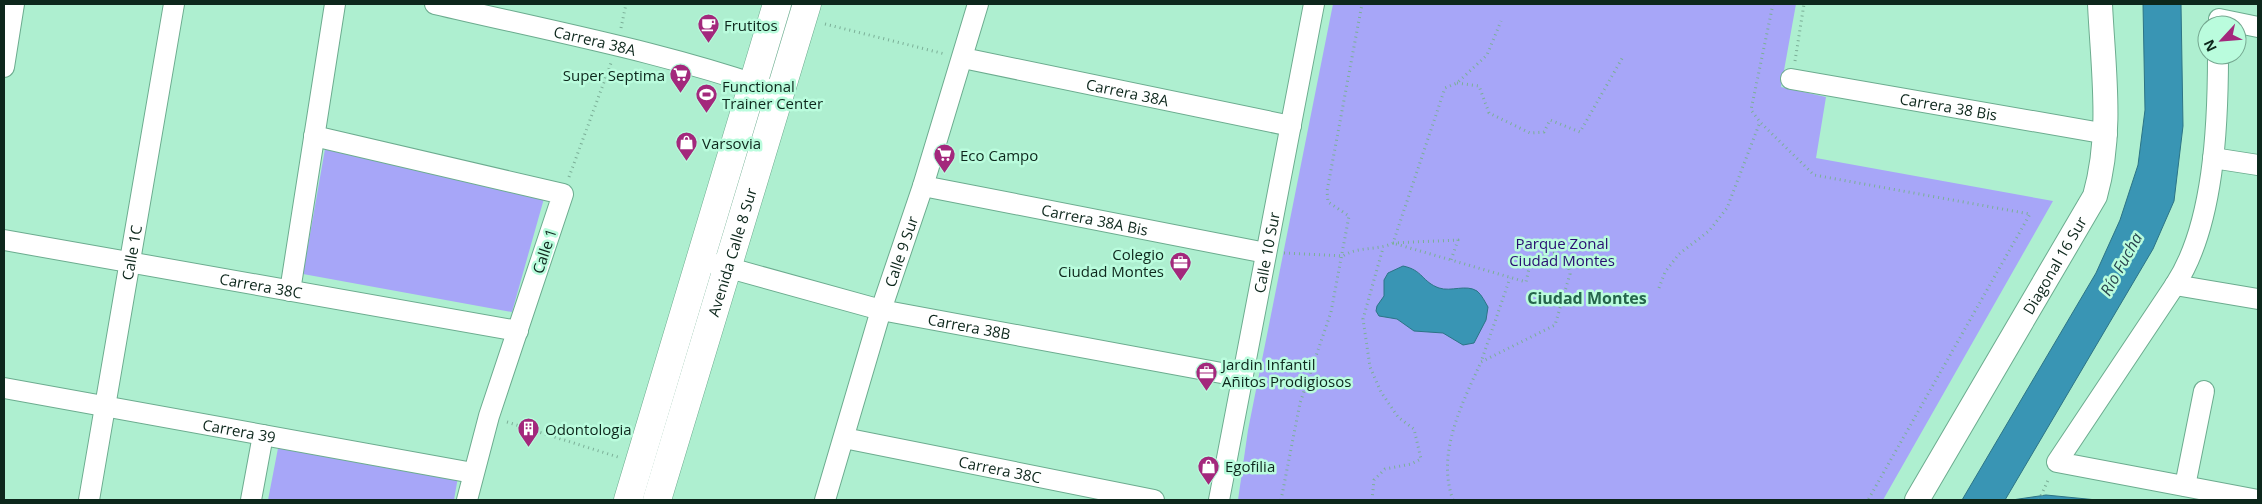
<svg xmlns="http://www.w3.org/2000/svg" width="2262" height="504" viewBox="0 0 2262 504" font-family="'Open Sans',sans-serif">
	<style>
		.green { fill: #a7a6f8 }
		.water { fill: #3995b4; stroke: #2c7486 }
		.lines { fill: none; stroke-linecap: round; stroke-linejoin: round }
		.minor-casing { stroke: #6cac8f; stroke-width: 22 }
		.tertiary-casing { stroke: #6cac8f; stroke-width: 26 }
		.secondary-casing { stroke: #6cac8f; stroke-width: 29 }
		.path { stroke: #7baf97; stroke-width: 3; stroke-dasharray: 1 4; stroke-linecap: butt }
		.minor { stroke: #fff; stroke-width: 20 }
		.tertiary { stroke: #fff; stroke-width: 24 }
		.secondary { stroke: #fff; stroke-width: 28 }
		.labels { text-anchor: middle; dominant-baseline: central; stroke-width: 5; stroke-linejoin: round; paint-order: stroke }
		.poi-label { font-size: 15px; fill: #0d271c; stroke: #bafcdd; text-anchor: start }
		.street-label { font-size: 15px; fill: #0d271c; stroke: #bafcdd }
		.park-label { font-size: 15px; fill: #280d71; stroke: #bafcdd }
		.water-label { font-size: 16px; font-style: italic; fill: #29454f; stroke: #bafcdd }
		.neighbourhood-label { font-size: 16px; font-weight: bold; fill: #25654b; stroke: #bafcdd }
	</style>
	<rect width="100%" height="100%" fill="#aeefd0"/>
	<!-- green -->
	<path class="green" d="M1333 4H1796L1781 87 1826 97 1816 158 2053 201 1883 500H1238L1248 430Z
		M325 149 545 195 512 312 303 274Z
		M279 443 458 477 454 500H268Z"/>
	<!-- water -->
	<path class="water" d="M2143 4H2181L2183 126 2174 201 2153 249 2005 500H1962L2096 273 2120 220 2138 165 2145 110Z
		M1403 266C1423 270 1422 282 1439 288 1451 292 1466 284 1477 291 1482 295 1485 302 1488 307L1486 320 1474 343 1463 345 1443 333 1414 331 1397 319 1379 316 1376 311 1377 306 1384 296V280L1388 273Z
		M2046 495 2097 500H2012Z"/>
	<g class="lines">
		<defs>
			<g id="minor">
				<path id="s1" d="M435 4C550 31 669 53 780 93"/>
				<path d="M2219 19 2258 27"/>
				<path d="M2218 55C2218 125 2214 226 2175 285L2057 462 2258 500"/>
				<path id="s2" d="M963 58 1291 126"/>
				<path d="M4 67 14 4"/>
				<path id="s3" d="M1791 79 2107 134"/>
				<path d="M314 136 563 194 489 416 467 500"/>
				<path d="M2213 158 2258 165"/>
				<path id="s4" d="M923 186 1266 253"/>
				<path id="s5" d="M4 240 518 331"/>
				<path id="s6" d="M715 264 881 310 1243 377"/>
				<path d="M2175 285 2258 299"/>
				<path d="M290 291 335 4"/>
				<path id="s7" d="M4 388 473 473"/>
				<path id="s8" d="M844 438 1154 500"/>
				<path d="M2185 486 2204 391"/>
				<path id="s9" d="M89 500 174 4"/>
				<path d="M251 500 263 435"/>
				<path id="s10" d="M825 500 881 310 923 186 978 4"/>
				<path id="s11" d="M1219 500 1314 4"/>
			</g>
			<g id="tertiary">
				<path id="s12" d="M1917 500 2095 196C2113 133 2103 68 2100 4"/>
			</g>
			<g id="secondary">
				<path d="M628 500 777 4"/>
				<path id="s13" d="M657 500 807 4"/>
			</g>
		</defs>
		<!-- minor casing -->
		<use href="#minor" class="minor-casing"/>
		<!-- tertiary casing -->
		<use href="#tertiary" class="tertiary-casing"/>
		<!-- secondary casing -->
		<use href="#secondary" class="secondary-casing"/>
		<!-- path -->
		<path class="path" d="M1773 4 1751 110 1760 122 1814 175 2030 214 1868 500
			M825 24 945 54
			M621 28 626 4
			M1795 61 1804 4
			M1457 83 1479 86 1489 113 1530 133 1544 132 1550 120 1580 132 1624 55
			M569 177 611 63
			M1393 243 1458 240 1451 260 1526 282 1530 264 1540 254 1556 253 1567 260 1570 274 1555 325 1481 362 1510 278
			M1396 244 1451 260
			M1284 253 1343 256C1358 246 1377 251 1393 243L1445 88 1457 83 1487 55 1501 21
			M1659 288 1665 272 1679 254 1709 231 1727 208 1760 122
			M507 422 618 457
			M1281 500 1300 403 1331 312 1349 216 1328 202 1327 191 1362 4
			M1372 500 1374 480 1385 469 1411 464 1421 459 1414 429 1398 417 1381 392 1370 367 1363 319 1383 248
			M1453 500C1436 453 1462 404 1481 362
			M2039 500 2049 478"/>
		<!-- minor -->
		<use href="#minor" class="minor"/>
		<!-- tertiary -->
		<use href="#tertiary" class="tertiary"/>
		<!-- secondary -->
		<use href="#secondary" class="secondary"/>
	</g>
	<!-- icons -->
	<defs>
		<symbol id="cafe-pin" viewBox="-11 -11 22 30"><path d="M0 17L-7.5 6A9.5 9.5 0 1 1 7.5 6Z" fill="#a3287c" stroke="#bafcdd"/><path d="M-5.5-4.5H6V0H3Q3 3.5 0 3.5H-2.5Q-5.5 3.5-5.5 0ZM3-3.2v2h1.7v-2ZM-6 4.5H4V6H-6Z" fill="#fff"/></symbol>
		<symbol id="supermarket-pin" viewBox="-11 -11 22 30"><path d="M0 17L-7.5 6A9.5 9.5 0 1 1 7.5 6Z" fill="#a3287c" stroke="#bafcdd"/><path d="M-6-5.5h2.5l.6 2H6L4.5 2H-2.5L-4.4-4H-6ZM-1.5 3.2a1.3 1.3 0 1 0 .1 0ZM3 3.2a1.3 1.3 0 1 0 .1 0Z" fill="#fff"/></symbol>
		<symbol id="stadium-pin" viewBox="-11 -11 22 30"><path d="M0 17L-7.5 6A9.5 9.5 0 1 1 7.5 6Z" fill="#a3287c" stroke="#bafcdd"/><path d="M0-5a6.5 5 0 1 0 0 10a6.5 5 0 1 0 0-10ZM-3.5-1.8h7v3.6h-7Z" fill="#fff"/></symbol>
		<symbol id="shop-pin" viewBox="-11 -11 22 30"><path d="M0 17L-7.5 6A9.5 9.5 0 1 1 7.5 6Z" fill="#a3287c" stroke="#bafcdd"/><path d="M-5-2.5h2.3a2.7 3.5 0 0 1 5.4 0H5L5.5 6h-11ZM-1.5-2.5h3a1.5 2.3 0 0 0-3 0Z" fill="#fff"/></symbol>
		<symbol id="office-pin" viewBox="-11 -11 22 30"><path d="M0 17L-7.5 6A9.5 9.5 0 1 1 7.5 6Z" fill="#a3287c" stroke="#bafcdd"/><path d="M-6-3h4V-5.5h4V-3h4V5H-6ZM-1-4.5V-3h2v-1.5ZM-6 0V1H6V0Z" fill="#fff"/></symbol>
		<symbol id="building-pin" viewBox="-11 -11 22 30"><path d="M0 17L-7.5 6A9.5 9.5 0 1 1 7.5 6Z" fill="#a3287c" stroke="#bafcdd"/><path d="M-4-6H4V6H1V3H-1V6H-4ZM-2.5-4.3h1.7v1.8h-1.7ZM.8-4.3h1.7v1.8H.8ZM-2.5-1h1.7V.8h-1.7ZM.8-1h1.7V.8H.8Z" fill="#fff"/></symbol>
	</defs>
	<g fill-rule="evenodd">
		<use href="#cafe-pin" x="696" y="12" width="25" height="34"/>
		<use href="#supermarket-pin" x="668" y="62" width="25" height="34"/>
		<use href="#stadium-pin" x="694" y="82" width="25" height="34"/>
		<use href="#shop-pin" x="674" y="130" width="25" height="34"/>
		<use href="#supermarket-pin" x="932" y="142" width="25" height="34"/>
		<use href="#office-pin" x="1168" y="250" width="25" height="34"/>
		<use href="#office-pin" x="1194" y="360" width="25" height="34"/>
		<use href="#building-pin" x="516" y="416" width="25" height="34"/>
		<use href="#shop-pin" x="1196" y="454" width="25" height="34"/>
	</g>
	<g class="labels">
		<!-- poi labels -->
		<g class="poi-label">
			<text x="724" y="25">Frutitos</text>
			<text x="665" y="75" text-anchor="end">Super Septima</text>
			<text x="722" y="86">Functional<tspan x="722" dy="17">Trainer Center</tspan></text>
			<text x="702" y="143">Varsovia</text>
			<text x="960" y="155">Eco Campo</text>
			<text x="1164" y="254" text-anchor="end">Colegio<tspan x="1164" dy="17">Ciudad Montes</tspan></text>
			<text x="1222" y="364">Jardin Infantil<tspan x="1222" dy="17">Añitos Prodigiosos</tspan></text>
			<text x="545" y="429">Odontologia</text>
			<text x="1225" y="466">Egofilia</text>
		</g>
		<!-- street labels -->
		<g class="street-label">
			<text stroke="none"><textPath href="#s1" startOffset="164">Carrera 38A</textPath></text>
			<text stroke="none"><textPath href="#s2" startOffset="168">Carrera 38A</textPath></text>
			<text stroke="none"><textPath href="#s3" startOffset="160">Carrera 38 Bis</textPath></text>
			<text stroke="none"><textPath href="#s4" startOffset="175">Carrera 38A Bis</textPath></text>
			<text transform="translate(544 251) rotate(-72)">Calle 1</text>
			<text stroke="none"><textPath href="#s9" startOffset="251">Calle 1C</textPath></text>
			<text stroke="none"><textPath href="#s13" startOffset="259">Avenida Calle 8 Sur</textPath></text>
			<text stroke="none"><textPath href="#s10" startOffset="260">Calle 9 Sur</textPath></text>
			<text stroke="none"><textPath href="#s11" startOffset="252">Calle 10 Sur</textPath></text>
			<text stroke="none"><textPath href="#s12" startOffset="272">Diagonal 16 Sur</textPath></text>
			<text stroke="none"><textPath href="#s5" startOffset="261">Carrera 38C</textPath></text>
			<text stroke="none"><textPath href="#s6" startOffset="262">Carrera 38B</textPath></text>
			<text stroke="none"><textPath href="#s7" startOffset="239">Carrera 39</textPath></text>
			<text stroke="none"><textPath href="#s8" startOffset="159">Carrera 38C</textPath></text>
		</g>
		<!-- park labels -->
		<g class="park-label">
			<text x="1562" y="243">Parque Zonal<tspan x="1562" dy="17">Ciudad Montes</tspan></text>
		</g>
		<!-- water labels -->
		<g class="water-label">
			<text transform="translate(2121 264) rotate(-61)">Río Fucha</text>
		</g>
		<!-- neighbourhood labels -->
		<g class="neighbourhood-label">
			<text x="1587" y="298">Ciudad Montes</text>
		</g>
	</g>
	<!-- border -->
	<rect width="2262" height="504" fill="none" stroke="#0d271c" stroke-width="10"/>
	<!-- north arrow -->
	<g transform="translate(2222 40) rotate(244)"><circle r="24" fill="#bafcdd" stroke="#75a790"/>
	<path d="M0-4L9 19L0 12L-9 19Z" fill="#a3287c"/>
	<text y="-8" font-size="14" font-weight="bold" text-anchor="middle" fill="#0d271c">N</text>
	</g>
</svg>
